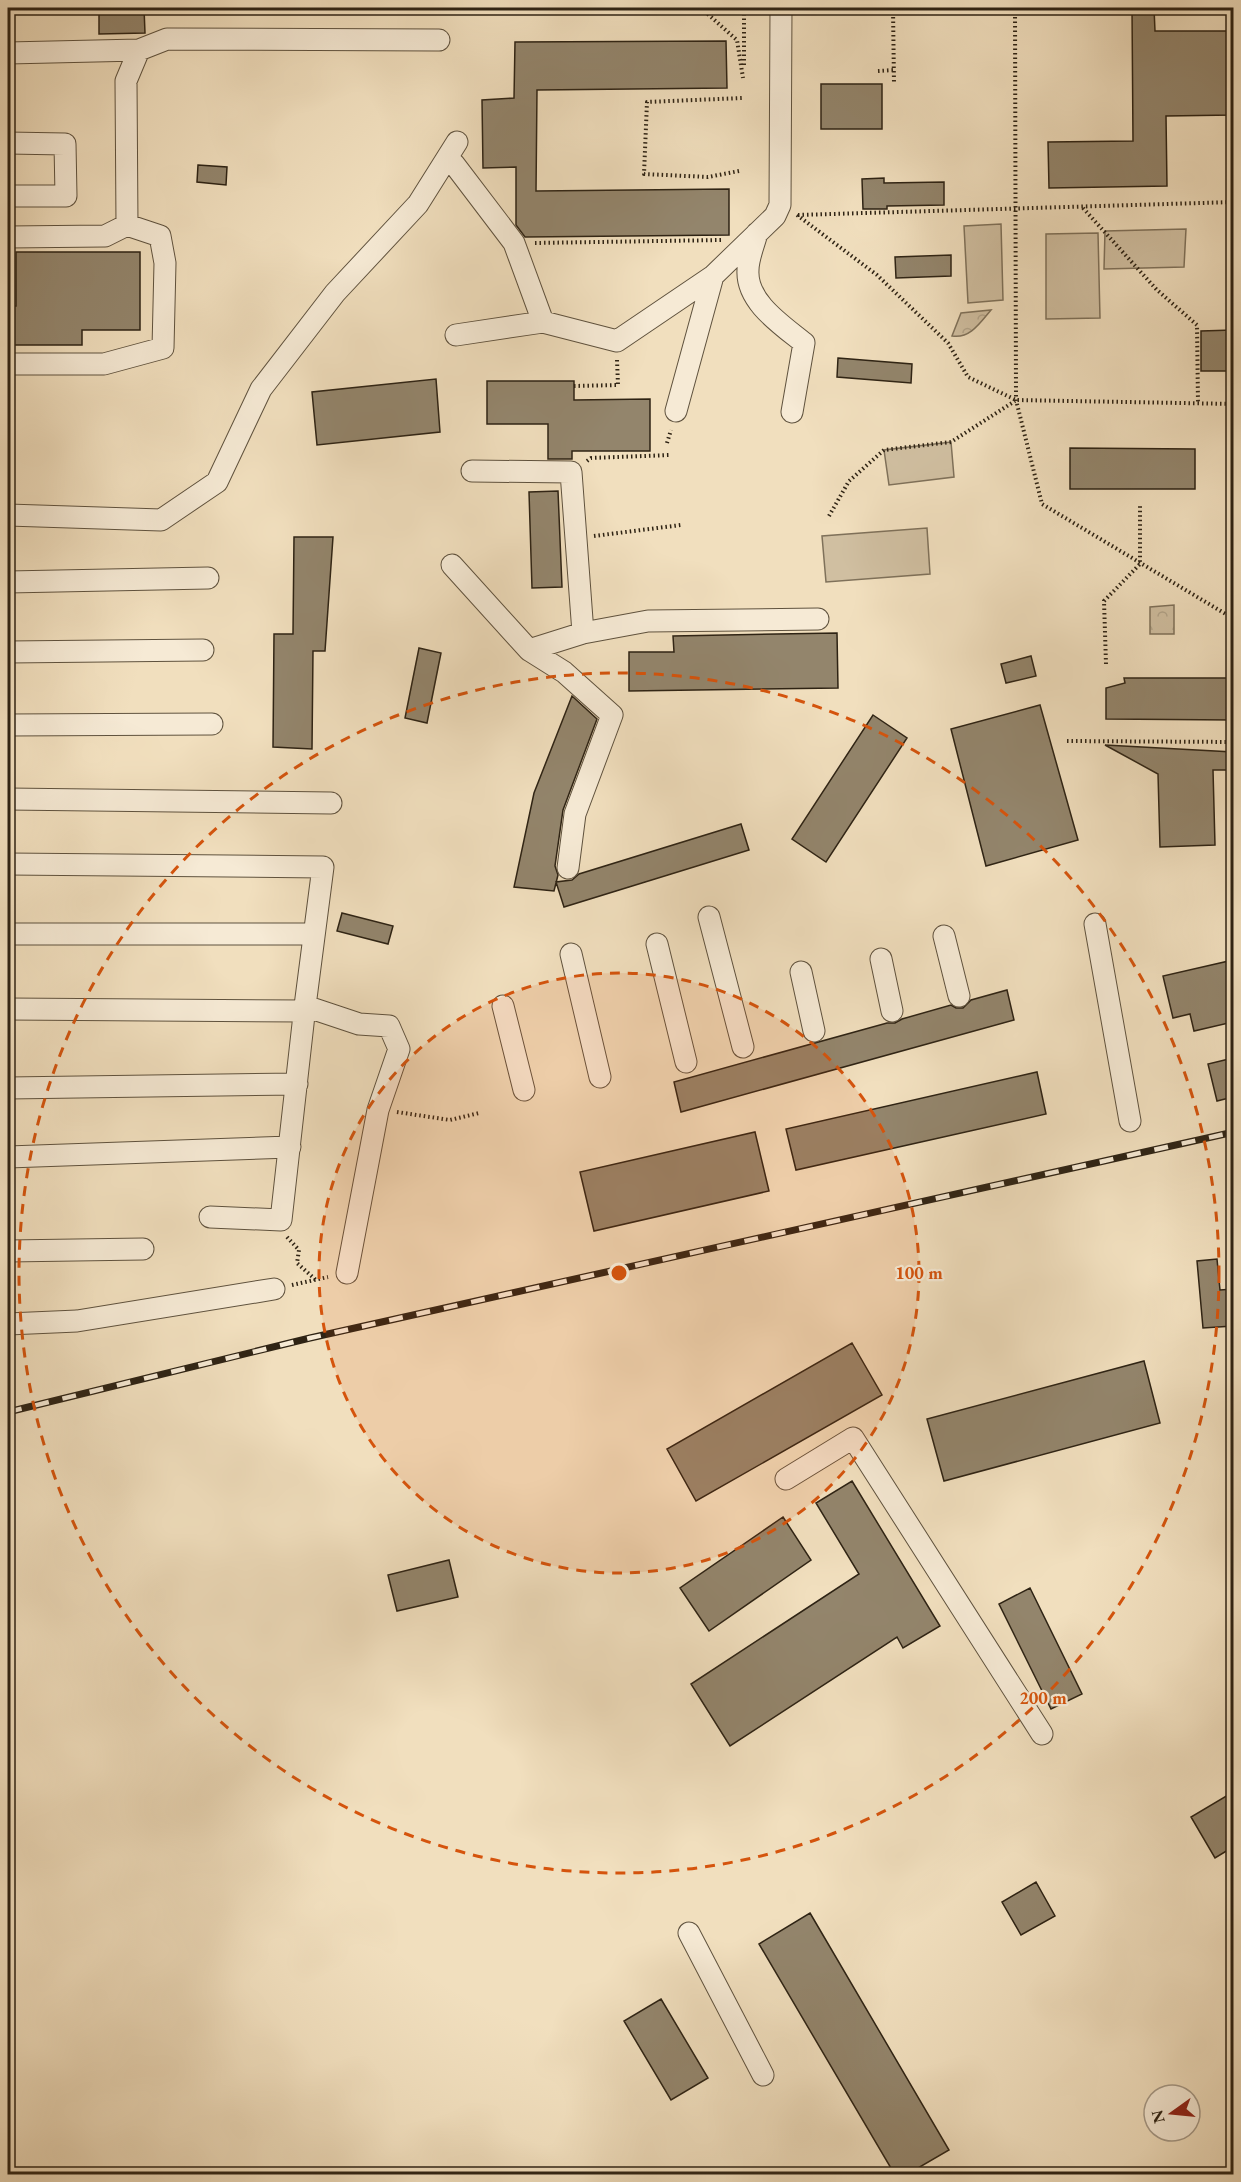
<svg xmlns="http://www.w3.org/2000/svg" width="1241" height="2182" viewBox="0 0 1241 2182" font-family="'EB Garamond',serif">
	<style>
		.forest { fill: url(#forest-crowns); stroke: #7f715a; stroke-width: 1.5 }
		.pitch { fill: #d0bfa1; stroke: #7f715a; stroke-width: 1.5 }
		.building { fill: #93856c; stroke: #2e2314; stroke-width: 1.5 }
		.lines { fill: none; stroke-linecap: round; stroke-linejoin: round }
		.minor-casing { stroke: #5f523e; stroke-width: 23 }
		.path { stroke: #2e2314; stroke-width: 4; stroke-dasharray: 1.5 3; stroke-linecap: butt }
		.minor { stroke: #f6ead5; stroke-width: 21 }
		.rail-casing { stroke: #2e2314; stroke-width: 7 }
		.rail { stroke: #f6ead5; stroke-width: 4.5; stroke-dasharray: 14; stroke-linecap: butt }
		.ring { fill: none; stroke: #d5540d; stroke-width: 3; stroke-dasharray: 10 8 }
		.centre { fill: #d5540d; stroke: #f6ead5; stroke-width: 3 }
		.ring-label { font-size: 18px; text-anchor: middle; font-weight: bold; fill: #d5540d; stroke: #f6ead5; stroke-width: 4.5; stroke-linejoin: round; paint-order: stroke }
	</style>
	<defs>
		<pattern id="forest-crowns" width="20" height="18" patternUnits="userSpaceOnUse" patternTransform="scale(1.5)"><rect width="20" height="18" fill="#d0bfa1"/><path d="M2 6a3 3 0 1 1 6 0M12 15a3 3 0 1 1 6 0" fill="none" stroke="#b3a48a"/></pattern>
	</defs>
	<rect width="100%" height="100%" fill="#f1dfbe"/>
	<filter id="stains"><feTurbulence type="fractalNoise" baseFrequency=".00333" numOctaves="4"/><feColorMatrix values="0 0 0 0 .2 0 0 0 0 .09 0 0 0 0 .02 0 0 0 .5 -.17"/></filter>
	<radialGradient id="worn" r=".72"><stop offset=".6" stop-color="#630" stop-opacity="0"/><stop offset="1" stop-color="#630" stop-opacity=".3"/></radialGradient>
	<!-- forest -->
	<path class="forest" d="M991 310C980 323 970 339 952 336L961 313Z
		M1174 605V634H1150V607Z"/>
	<!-- pitch -->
	<path class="pitch" d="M1001 224 1003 300 968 303 964 226Z
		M1186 229 1184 267 1104 269 1105 231Z
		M1098 233 1100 318 1046 319V234Z
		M951 442 954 477 889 485 884 450Z
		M927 528 930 574 826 582 822 536Z"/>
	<!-- building -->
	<path class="building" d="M99 8H144L145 33 99 34Z
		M1132 8H1154L1155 31H1233V115L1166 116 1167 186 1049 188 1048 142 1133 141Z
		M726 41 727 88 537 90 536 191 729 189V235L525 237 516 225V167L483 168 482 100 514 98 515 42Z
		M821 84H882V129H821Z
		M198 165 227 167 226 185 197 182Z
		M884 178V183L944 182V205L887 206V209H863L862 179Z
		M16 252H140V330H82V345H8V306H16Z
		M951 255V276L896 278 895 257Z
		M1233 330V371H1201V331Z
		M838 358 912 364 911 383 837 377Z
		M436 379 440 432 317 445 312 392Z
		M487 381H574V400L650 399V451H572V459H548V424H487Z
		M1070 448 1195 449V489H1070Z
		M558 491 562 587 532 588 529 492Z
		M294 537H333L325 651H313L312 749 273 747 274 634H293Z
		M837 633 838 688 629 691V652H674L673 636Z
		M419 648 441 653 427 723 405 718Z
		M1031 656 1036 676 1006 683 1001 664Z
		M1124 678H1233V720L1106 719V688L1125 683Z
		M572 696 597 719 563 810 555 866 558 875 554 891 514 887 534 793Z
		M1040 705 1078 840 986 866 951 729Z
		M873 715 907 738 826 862 792 839Z
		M1105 745 1233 752V770H1213L1215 845 1160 847 1158 774Z
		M741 824 749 850 564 907 556 882 572 880 579 874Z
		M342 913 393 926 388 944 337 931Z
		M1233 960V1022L1194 1031 1190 1014 1173 1018 1163 976Z
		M1007 990 1014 1020 681 1112 674 1082 887 1023H895L902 1019 951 1005 956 1008H963L971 1000Z
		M1233 1058V1097L1217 1101 1208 1064Z
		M1037 1072 1046 1114 796 1170 786 1129Z
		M755 1132 769 1191 594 1231 580 1172Z
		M1217 1259 1220 1290 1233 1289V1326L1203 1328 1197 1261Z
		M852 1343 882 1395 696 1501 667 1449Z
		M1144 1361 1160 1423 944 1481 927 1419Z
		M852 1481 940 1626 903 1648 897 1637 730 1746 691 1684 859 1574 816 1503Z
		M783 1517 811 1560 709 1631 680 1588Z
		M449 1560 458 1597 397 1611 388 1575Z
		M1030 1588 1082 1694 1051 1709 999 1604Z
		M1233 1792V1847L1215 1858 1191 1817Z
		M1036 1882 1055 1916 1021 1935 1002 1902Z
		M810 1913 949 2150 906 2175H895L759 1944Z
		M661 1999 708 2078 671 2100 624 2021Z"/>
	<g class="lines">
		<defs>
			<path id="minor" d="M8 53 139 50
				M8 143 65 144 66 196H8
				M454 164 514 243 543 322
				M757 233C754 245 748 258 748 270 746 302 782 325 804 343L792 412
				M8 237 105 236 127 225 126 81 139 50 167 39 439 40
				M456 335 543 322 617 341 713 276
				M8 364H104L163 348 165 263 160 236 127 225
				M676 411 713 276 775 216 780 205 781 8
				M472 471 571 472 583 633
				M8 515 161 520 217 482 261 389 335 293 418 204 457 142
				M452 565 529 650 583 633 648 621 818 619
				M8 582 208 578
				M529 650 564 672 612 715 575 814 568 868
				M8 652 203 650
				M8 725 212 724
				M8 799 331 803
				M8 864 323 867 305 1006 359 1024 389 1026 399 1049 378 1110 347 1273
				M709 917 743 1047
				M1095 924 1130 1121
				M8 934H314
				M944 936 959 996
				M657 944 686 1062
				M571 954 600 1077
				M881 959 892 1011
				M801 972 814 1031
				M503 1006 524 1090
				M8 1009 304 1011
				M8 1088 297 1084
				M8 1157 290 1147
				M210 1217 281 1220 305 1006
				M8 1251 143 1249
				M8 1324 77 1321 274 1289
				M786 1479 853 1438 1042 1734
				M689 1933 763 2075"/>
		</defs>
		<!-- minor casing -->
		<use href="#minor" class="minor-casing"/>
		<!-- path -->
		<path class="path" d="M701 8 737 40 743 78
			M893 8 894 84
			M1015 8 1016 400 1042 504 1234 619
			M744 65V8
			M878 71 894 70
			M739 171 708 177 644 174 647 102 742 98
			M1083 208 1157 290 1197 325 1198 403
			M797 215 877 275 948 343 968 377 1016 400 1234 404
			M798 215 1234 202
			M535 243 722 240
			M574 386 618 385 617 360
			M667 443 671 430
			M587 461 591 458 670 455
			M829 516 849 481 884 450 951 442 1015 401
			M594 536 681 525
			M1106 664 1104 601 1140 564V504
			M1067 741 1234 742
			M397 1112 450 1120 479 1113
			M287 1237 299 1250 297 1263 316 1280
			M292 1285 328 1277"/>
		<!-- minor -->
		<use href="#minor" class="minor"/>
		<defs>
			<path id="rail" d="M8 1412 310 1338 1234 1132"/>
		</defs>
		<!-- rail casing -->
		<use href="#rail" class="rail-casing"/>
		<!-- rail -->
		<use href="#rail" class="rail"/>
	</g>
	<!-- distance rings -->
	<circle cx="619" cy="1273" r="300" fill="#d5540d" fill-opacity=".12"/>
	<g class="ring">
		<circle cx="619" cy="1273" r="300"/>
		<circle cx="619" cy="1273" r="600"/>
	</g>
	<circle cx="619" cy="1273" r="9" class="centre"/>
	<g class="ring-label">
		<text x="919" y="1279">100 m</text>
		<text x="1043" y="1704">200 m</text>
	</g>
	<!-- margin -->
	<rect width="1241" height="2182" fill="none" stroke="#f1dfbe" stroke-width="30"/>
	<rect x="9" y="9" width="1223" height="2164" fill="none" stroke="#2e2314" stroke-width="3"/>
	<rect x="15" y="15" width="1211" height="2152" fill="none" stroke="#2e2314" stroke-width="1.5"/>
	<!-- north arrow -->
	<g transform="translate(1172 2113) rotate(255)"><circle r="28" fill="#f6ead5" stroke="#a69a88" stroke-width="1.5"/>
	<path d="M0-4.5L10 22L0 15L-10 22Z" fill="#8f2418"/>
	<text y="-9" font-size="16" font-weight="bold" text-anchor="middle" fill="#2e2314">N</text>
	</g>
	<rect width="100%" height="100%" filter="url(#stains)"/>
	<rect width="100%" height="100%" fill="url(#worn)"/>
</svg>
